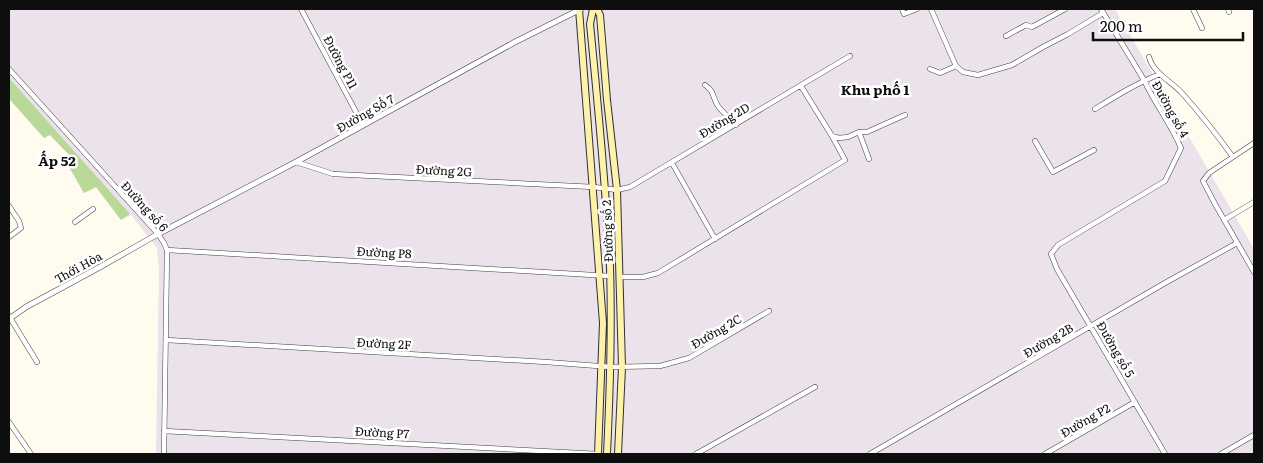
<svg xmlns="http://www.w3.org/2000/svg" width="1263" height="463" viewBox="0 0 1263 463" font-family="Literata,serif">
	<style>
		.industrial { fill: #ebe2ec }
		.forest { fill: #b8d998 }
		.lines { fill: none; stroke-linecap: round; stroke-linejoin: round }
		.minor-casing { stroke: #414141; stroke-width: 5.5 }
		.tertiary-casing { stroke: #414141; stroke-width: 6 }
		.secondary-casing { stroke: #303030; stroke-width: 8 }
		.minor { stroke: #fff; stroke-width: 4.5 }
		.tertiary { stroke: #fff; stroke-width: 5 }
		.secondary { stroke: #fef2ab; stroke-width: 6 }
		.labels { text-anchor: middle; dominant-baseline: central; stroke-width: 5; stroke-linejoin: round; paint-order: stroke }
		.street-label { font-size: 12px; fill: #0e0e0e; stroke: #fff }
		.neighbourhood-label { font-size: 14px; font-weight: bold; fill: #0e0e0e; stroke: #fff }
	</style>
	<rect width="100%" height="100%" fill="#fffbef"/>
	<!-- industrial -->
	<path class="industrial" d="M9 9H1115L1254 249V454H156L159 271 157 248 131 215 121 220 96 187 84 193 68 165 74 160 50 135 44 138 9 97Z"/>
	<!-- forest -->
	<path class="forest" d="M9 78 130 214 121 220 96 187 84 193 68 165 74 160 50 135 44 138 11 101 9 97Z"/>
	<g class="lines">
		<defs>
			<path id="minor" d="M301 9 363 125
				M902 9 904 14 917 9
				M931 9 956 66 963 72 978 75 1012 65 1043 47 1068 34 1103 13
				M1101 9 1144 80C1155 104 1171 124 1181 148L1165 181 1058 245 1051 254 1057 269 1165 454
				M1193 9 1202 28
				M1228 9 1229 12
				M1006 36 1026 25 1032 27 1065 9
				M1149 57C1153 73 1172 82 1182 93 1200 113 1217 135 1233 157
				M9 69 158 234 164 243 167 250 164 454
				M930 69 940 73 956 66
				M705 85C715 92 712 97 718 106 723 113 730 118 736 125
				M801 86 832 136 839 138 848 137 859 132H867L905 115
				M1095 109C1116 96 1137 83 1160 74
				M859 132 869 159
				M1035 141 1053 172 1094 150
				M1254 143 1209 173 1203 181 1215 204 1254 272
				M296 162 333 174 594 187 617 190 630 187 850 56
				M672 163 715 239
				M9 206 19 221 21 228 9 237
				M1224 220 1254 202
				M75 222 93 209
				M167 250 610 276
				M619 277H643L658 273 845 160 832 136
				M9 316 37 362
				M166 340 546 362 611 367 660 366 689 358 769 311
				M9 422 31 454
				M164 431 598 454
				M696 454 815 387
				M870 454 1165 283 1237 243
				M1045 454 1135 402
				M1221 454 1254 435"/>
			<path id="tertiary" d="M9 319 26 307 100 267 158 234 296 162 515 42 581 9"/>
			<path id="secondary" d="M579 9 603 323 598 454
				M593 9 590 24C598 105 606 186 610 267 612 330 610 392 607 454
				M597 9 600 15 607 100 617 190 622 367 618 454"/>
		</defs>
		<!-- minor casing -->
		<use href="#minor" class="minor-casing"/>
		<!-- tertiary casing -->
		<use href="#tertiary" class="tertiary-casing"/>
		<!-- secondary casing -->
		<use href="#secondary" class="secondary-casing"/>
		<!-- minor -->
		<use href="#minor" class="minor"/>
		<!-- tertiary -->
		<use href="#tertiary" class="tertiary"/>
		<!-- secondary -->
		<use href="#secondary" class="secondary"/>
	</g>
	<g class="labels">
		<!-- street labels -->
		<g class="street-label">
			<text transform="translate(341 62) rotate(62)">Đường P11</text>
			<text transform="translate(1171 109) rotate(61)">Đường số 4</text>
			<text transform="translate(365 113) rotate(-29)">Đường Số 7</text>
			<text transform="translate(724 120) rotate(-31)">Đường 2D</text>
			<text transform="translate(444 170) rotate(3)">Đường 2G</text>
			<text transform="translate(145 206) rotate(48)">Đường số 6</text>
			<text transform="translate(607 231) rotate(-92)">Đường số 2</text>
			<text transform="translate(384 252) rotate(3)">Đường P8</text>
			<text transform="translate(78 267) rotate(-29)">Thới Hòa</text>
			<text transform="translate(716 331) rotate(-30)">Đường 2C</text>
			<text transform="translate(1048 340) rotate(-30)">Đường 2B</text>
			<text transform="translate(384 343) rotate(3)">Đường 2F</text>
			<text transform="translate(1116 349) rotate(60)">Đường số 5</text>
			<text transform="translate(1085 420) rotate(-30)">Đường P2</text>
			<text transform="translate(382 432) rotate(3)">Đường P7</text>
		</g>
		<!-- neighbourhood labels -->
		<g class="neighbourhood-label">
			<text x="875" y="89">Khu phố 1</text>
			<text x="57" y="160">Ấp 52</text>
		</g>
	</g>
	<!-- border -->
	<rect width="1263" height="463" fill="none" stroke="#0e0e0e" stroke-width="20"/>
	<!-- scale -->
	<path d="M1093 32v8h150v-8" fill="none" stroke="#0e0e0e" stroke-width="2.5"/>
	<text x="1100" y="32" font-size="15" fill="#0e0e0e" stroke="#ffffff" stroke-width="4" paint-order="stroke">200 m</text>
</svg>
